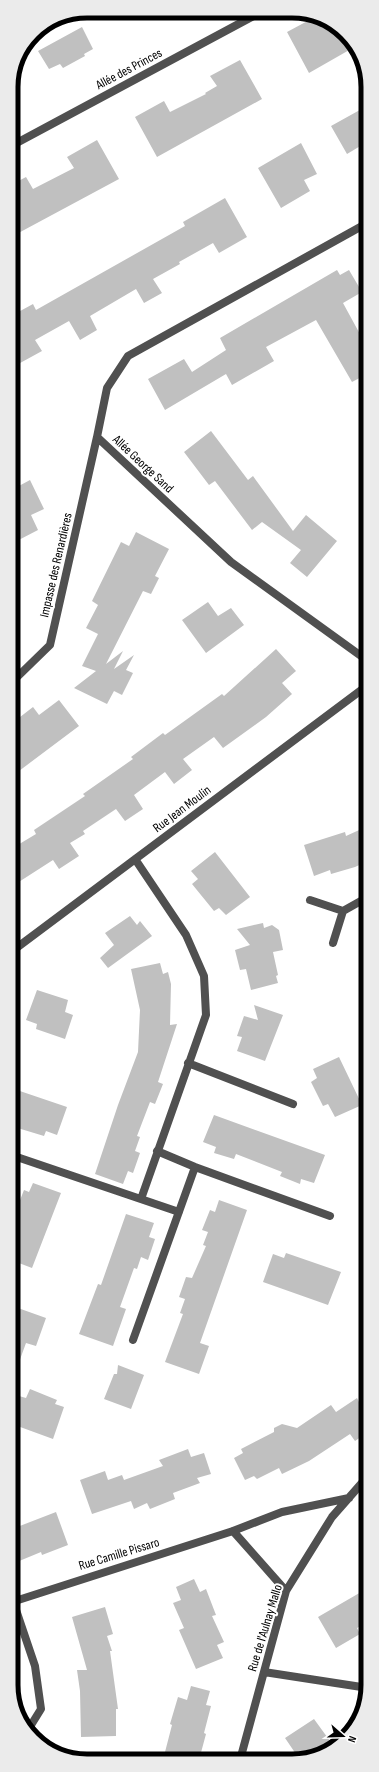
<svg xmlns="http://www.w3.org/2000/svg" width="379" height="1772" viewBox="0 0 379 1772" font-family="'Sofia Sans Condensed',sans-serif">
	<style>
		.building { fill: #c0c0c0 }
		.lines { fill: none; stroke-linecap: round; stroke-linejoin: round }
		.minor { stroke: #505050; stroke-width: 8 }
		.labels { text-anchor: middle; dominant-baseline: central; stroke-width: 4; stroke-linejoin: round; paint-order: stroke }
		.street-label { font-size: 13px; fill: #000; stroke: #fff }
		.rim { fill: none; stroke: #000; stroke-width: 5 }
	</style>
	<rect width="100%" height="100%" fill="#fff"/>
	<!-- building -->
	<path class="building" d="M315 17 322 28 329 25 341 32 351 49 309 73 287 32Z
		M82 27 93 49 84 54 85 56 63 68 60 64 49 69 38 51Z
		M240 60 262 99 157 157 135 117 164 101 170 112 206 94 205 93 217 86 210 76Z
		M367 106V142L347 154 331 126Z
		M97 140 119 179 11 237V185L26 177 33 189 74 168 67 157Z
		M301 143 317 174 304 180 310 191 281 208 258 168Z
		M225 198 247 237 219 253 213 243 179 262 180 264 153 279 162 293 144 303 136 289 90 316 97 330 80 340 69 321 35 340 42 351 11 368V316L33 304 36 310 185 226 183 222Z
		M337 270 340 275 349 270 362 292 343 303 367 347V374L352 382 316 320 266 347 274 361 232 385 226 374 165 410 148 379 184 359 192 372 226 350 220 338Z
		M211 431 248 480 253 476 293 531 306 515 337 541 307 577 290 563 301 550 262 522 252 530 215 481 209 485 184 452Z
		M11 474 17 487 30 480 44 509 31 515 38 530 11 544Z
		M136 532 169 549 155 576 159 578 151 594 143 591 106 664 123 651 114 669 134 655 126 670 133 673 122 695 114 691 107 704 74 688 96 671 82 666 98 634 86 628 98 605 92 601 121 542 129 546Z
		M208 602 218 616 231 608 244 625 206 653 182 620Z
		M276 649 296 671 282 683 292 694 266 717 223 748 214 737 183 759 192 770 174 784 165 772 134 795 143 809 125 821 116 809 83 831 85 834 70 843 79 856 59 869 53 860 11 887V849L36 834 34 830 85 796 83 794 133 759 131 757 163 733 165 735 222 694 224 696Z
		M59 700 79 726 11 777V724L33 707 39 715Z
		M368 826V861L355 867 331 874 330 870 314 876 304 845 345 832 346 836Z
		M215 852 250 897 226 915 219 908 214 911 192 884 198 879 191 871Z
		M130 916 137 925 140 921 152 936 108 968 100 958 114 945 105 933Z
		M263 923 264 928 272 925 279 930 283 950 273 952 278 975 276 976 278 983 251 990 246 969 240 970 235 950 250 945 237 929Z
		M160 963 163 974 168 972 171 984 170 1025 177 1024 158 1082 163 1084 155 1104 150 1102 137 1136 140 1137 135 1151 140 1153 133 1173 128 1171 123 1184 95 1174 118 1105 138 1052 140 1010 131 969Z
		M37 990 68 1000 65 1012 73 1015 65 1039 36 1029 37 1024 26 1020Z
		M254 1005 283 1015 265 1061 237 1051 242 1037 237 1036 244 1016 258 1020Z
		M339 1057 362 1105 335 1117 328 1104 323 1106 311 1082 317 1078 313 1069Z
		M11 1088 67 1107 57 1135 46 1131 44 1136 11 1126Z
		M214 1115 325 1155 314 1183 301 1179 300 1184 280 1176 282 1172 236 1154 234 1159 214 1153 216 1147 203 1142Z
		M33 1183 61 1193 32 1268 11 1260V1223L24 1190 29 1192Z
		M219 1200 247 1210 200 1343 209 1346 199 1374 165 1362 183 1314 180 1313 185 1299 179 1297 186 1277 192 1278 206 1246 203 1245 208 1232 202 1230 210 1210 215 1212Z
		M126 1214 154 1223 149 1237 155 1239 148 1260 141 1257 137 1269 134 1268 120 1307 126 1309 113 1346 79 1334 98 1284 101 1285Z
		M286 1253 341 1272 328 1305 263 1282 273 1254 284 1258Z
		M18 1308 46 1318 36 1346 26 1343 14 1376H12V1327Z
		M118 1365 144 1375 131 1409 104 1399 114 1374H117Z
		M30 1389 57 1400 55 1404 64 1407 53 1439 12 1424V1394L26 1398Z
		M368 1396V1432L355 1441 350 1434 309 1461 282 1474 279 1468 257 1479 254 1476 245 1480 234 1458 243 1453 241 1449 274 1432V1428L282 1424 297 1428 331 1405 336 1412 357 1398 359 1402Z
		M188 1449 191 1457 204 1453 211 1474 197 1478 200 1483 173 1493 175 1499 150 1509 147 1503 134 1509 131 1501 92 1514 80 1480 105 1471 108 1480 122 1475 124 1480 163 1466 159 1460Z
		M56 1512 68 1545 42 1555 41 1552 12 1564V1529Z
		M194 1579 200 1592 206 1589 216 1615 212 1616 224 1642 217 1645 223 1658 196 1669 179 1630 184 1628 173 1603 181 1600 176 1587Z
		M368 1588V1622L357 1628 360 1634 336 1648 318 1617Z
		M105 1607 113 1634 107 1636 112 1651H110L118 1709H116V1736L81 1737 80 1691 77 1670H87L72 1617Z
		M191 1686 210 1691 206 1705 211 1706 204 1733 206 1734 199 1760H173L174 1755 165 1752 172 1725 170 1724 178 1697 187 1700Z
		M314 1719 330 1741 325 1745 327 1748 300 1760 285 1738Z"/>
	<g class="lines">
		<!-- minor -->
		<path class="minor" d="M11 146 259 13
			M367 236 362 226 128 356 107 388 97 437 231 562 368 661
			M11 683 50 645 97 437
			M135 859 186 935 204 976 206 1015 141 1199
			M310 900 343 911
			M333 943 343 911 368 897
			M11 952 368 685
			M188 1063 293 1104
			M157 1151 195 1167 330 1216
			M11 1155 179 1212
			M133 1340 195 1167
			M233 1531 286 1591
			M13 1601 35 1666 41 1709 28 1730
			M12 1602 233 1531 282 1512 349 1498
			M264 1672 368 1688
			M240 1760 286 1591 332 1517 368 1476"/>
	</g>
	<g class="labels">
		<!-- street labels -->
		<g class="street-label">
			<text transform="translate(129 69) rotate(-28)">Allée des Princes</text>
			<text transform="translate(143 464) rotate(43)">Allée George Sand</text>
			<text transform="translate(56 565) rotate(-77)">Impasse des Renardières</text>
			<text transform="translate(182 809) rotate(-37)">Rue Jean Moulin</text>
			<text transform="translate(119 1554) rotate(-17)">Rue Camille Pissaro</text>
			<text transform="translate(265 1628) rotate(-73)">Rue de l'Aulnay Mallo</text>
		</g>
	</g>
	<!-- crop -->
	<path d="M0 0H379V1772H0ZM87 18H292A69 69 0 0 1 361 87V1685A69 69 0 0 1 292 1754H87A69 69 0 0 1 18 1685V87A69 69 0 0 1 87 18Z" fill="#ebebeb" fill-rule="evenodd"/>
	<path class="rim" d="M87 18H292A69 69 0 0 1 361 87V1685A69 69 0 0 1 292 1754H87A69 69 0 0 1 18 1685V87A69 69 0 0 1 87 18Z"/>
	<!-- north arrow -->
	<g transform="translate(343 1736) rotate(110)" stroke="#ffffff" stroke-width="3" paint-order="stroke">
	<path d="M0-3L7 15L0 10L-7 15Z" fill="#000000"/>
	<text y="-6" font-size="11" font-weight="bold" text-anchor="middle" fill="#000000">N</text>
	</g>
</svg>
